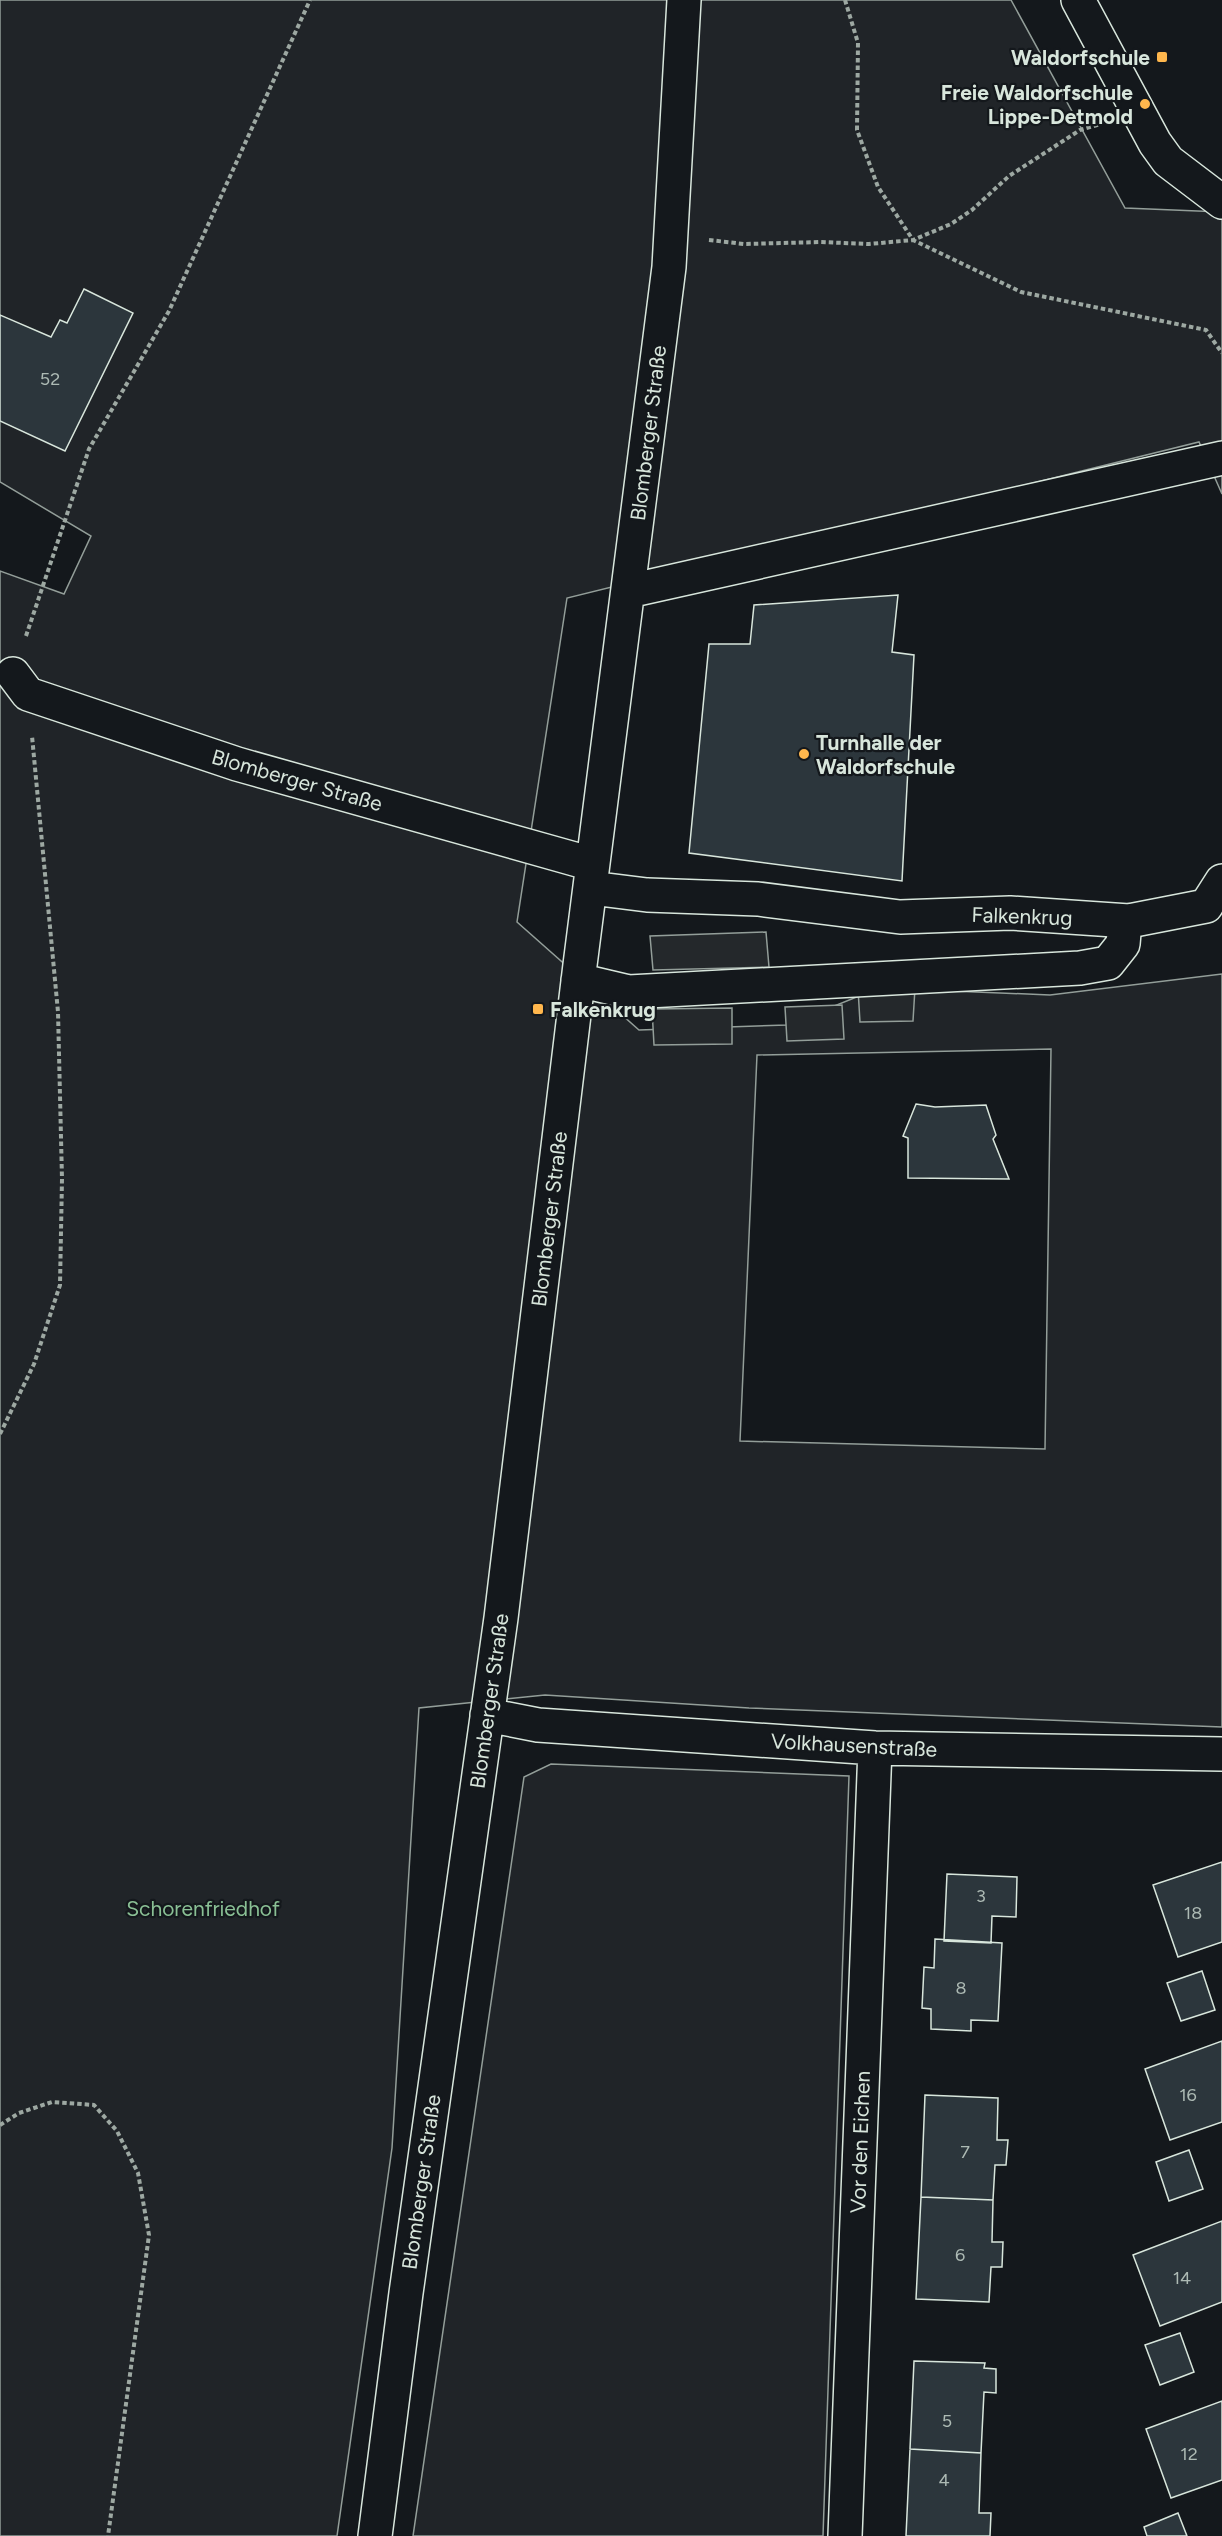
<svg xmlns="http://www.w3.org/2000/svg" width="1222" height="2536" viewBox="0 0 1222 2536" font-family="Figtree,sans-serif">
	<style>
		.green { fill: #202428; stroke: #939e99; stroke-width: 1.5; fill-rule: evenodd }
		.parking { fill: #24282b; stroke: #939e99; stroke-width: 1.5 }
		.building { fill: #2c363c; stroke: #d8e6dc; stroke-width: 1.5 }
		.lines { fill: none; stroke-linecap: round; stroke-linejoin: round }
		.minor-casing { stroke: #d8e6dc; stroke-width: 36 }
		.path { stroke: #9da8a2; stroke-width: 4; stroke-dasharray: 4.5 3; stroke-linecap: butt }
		.minor { stroke: #14181c; stroke-width: 33 }
		.poi-dot { fill: #ffb74d; stroke: #14181c; stroke-width: 2 }
		.labels { text-anchor: middle; dominant-baseline: central; stroke-width: 4.5; stroke-linejoin: round; paint-order: stroke }
		.number-label { font-size: 18px; fill: #adbab4 }
		.poi-label { font-size: 21px; font-weight: bold; fill: #d8e6dc; stroke: #14181c; text-anchor: end }
		.street-label { font-size: 21px; fill: #d8e6dc; stroke: #14181c }
		.park-label { font-size: 21px; fill: #8ac095; stroke: #14181c }
	</style>
	<rect width="100%" height="100%" fill="#14181c"/>
	<!-- green -->
	<path class="green" d="M0 0H1011L1125 208 1222 212V494L1199 442 567 598 517 922 639 1030 787 1025 879 988 1050 995 1222 974V1727L749 1708 545 1695 419 1708 392 2148 337 2536H0V571L64 594 91 536 0 482ZM1051 1049 1045 1449 740 1441 757 1055Z
		M551 1764 849 1776 823 2536H413L524 1777Z"/>
	<!-- parking -->
	<path class="parking" d="M766 932 769 967 653 970 650 936Z
		M915 988 913 1021 860 1022 858 989Z
		M842 1005 844 1039 787 1041 785 1007Z
		M732 1008V1044L654 1045 652 1009Z"/>
	<!-- building -->
	<path class="building" d="M84 289 133 313 65 451 0 421V315L51 337 60 320 67 323Z
		M898 595 892 652 914 655 902 881 689 853 709 644H750L754 605Z
		M916 1104 935 1107 986 1105 996 1135 993 1139 1009 1179 908 1178V1138L903 1136Z
		M1222 1862V1942L1178 1957 1153 1885Z
		M947 1874 1017 1877 1016 1917 992 1916 991 1943 944 1941Z
		M935 1939 1002 1943 998 2021 971 2020V2031L931 2029V2009L922 2008 924 1967 934 1968Z
		M1202 1971 1215 2010 1181 2021 1167 1983Z
		M1222 2041V2122L1170 2140 1145 2069Z
		M925 2095 998 2098 997 2140H1008L1006 2165H995L993 2200 921 2197Z
		M1189 2150 1203 2189 1169 2201 1156 2162Z
		M921 2197 993 2200 992 2242H1003L1002 2267H991L989 2302 916 2299Z
		M1222 2221V2302L1160 2326 1133 2255Z
		M1180 2333 1194 2372 1160 2385 1145 2345Z
		M914 2361 985 2363 984 2368 996 2369V2393L984 2392 981 2453 910 2449Z
		M1222 2401V2480L1171 2498 1146 2429Z
		M910 2449 981 2453 979 2513H991L990 2536H906Z
		M1178 2513 1187 2536H1147L1144 2527Z"/>
	<g class="lines">
		<defs>
			<path id="minor" d="M1078 0 1155 143 1168 161 1222 202
				M629 591 1222 458
				M13 674 28 694 237 764 592 864
				M591 888 647 895 758 899 900 917 1010 913 1129 921 1206 906 1222 881
				M578 980 629 992 1080 968 1108 963 1123 944 1125 921
				M487 1715 538 1725 875 1748 1222 1754
				M375 2536 406 2293 501 1618 580 965 669 267 684 0
				M845 2536 875 1748"/>
		</defs>
		<!-- minor casing -->
		<use href="#minor" class="minor-casing"/>
		<!-- path -->
		<path class="path" d="M845 0 858 43 857 130 878 187 913 240 1021 292 1206 330 1222 353
			M709 240 744 244 821 242 869 244 913 240 951 224 972 210 1009 176 1080 130 1101 124
			M26 636 89 449 169 311 310 0
			M0 1434 34 1364 60 1285 62 1179 58 1012 32 736
			M0 2125 19 2113 52 2102 94 2105 117 2131 138 2173 149 2235 108 2536"/>
		<!-- minor -->
		<use href="#minor" class="minor"/>
	</g>
	<!-- markers -->
	<g class="poi-dot">
		<rect x="1156" y="51" width="12" height="12" rx="3"/>
		<circle cx="1145" cy="104" r="6"/>
		<circle cx="804" cy="754" r="6"/>
		<rect x="532" y="1003" width="12" height="12" rx="3"/>
	</g>
	<g class="labels">
		<!-- number labels -->
		<g class="number-label">
			<text x="50" y="379">52</text>
			<text x="981" y="1896">3</text>
			<text x="1193" y="1913">18</text>
			<text x="961" y="1988">8</text>
			<text x="1188" y="2095">16</text>
			<text x="965" y="2152">7</text>
			<text x="960" y="2255">6</text>
			<text x="1182" y="2278">14</text>
			<text x="947" y="2421">5</text>
			<text x="1189" y="2454">12</text>
			<text x="944" y="2480">4</text>
		</g>
		<!-- poi labels -->
		<g class="poi-label">
			<text x="1150" y="57">Waldorfschule</text>
			<text x="1133" y="92">Freie Waldorfschule<tspan x="1133" dy="24">Lippe-Detmold</tspan></text>
			<text x="816" y="742" text-anchor="start">Turnhalle der<tspan x="816" dy="24">Waldorfschule</tspan></text>
			<text x="550" y="1009" text-anchor="start">Falkenkrug</text>
		</g>
		<!-- street labels -->
		<g class="street-label">
			<text transform="translate(648 433) rotate(-83)">Blomberger Straße</text>
			<text transform="translate(297 780) rotate(16)">Blomberger Straße</text>
			<text transform="translate(1022 916) rotate(2)">Falkenkrug</text>
			<text transform="translate(549 1219) rotate(-83)">Blomberger Straße</text>
			<text transform="translate(489 1701) rotate(-82)">Blomberger Straße</text>
			<text transform="translate(854 1745) rotate(3)">Volkhausenstraße</text>
			<text transform="translate(860 2142) rotate(-88)">Vor den Eichen</text>
			<text transform="translate(421 2182) rotate(-82)">Blomberger Straße</text>
		</g>
		<!-- park labels -->
		<g class="park-label">
			<text x="203" y="1908">Schorenfriedhof</text>
		</g>
	</g>
</svg>
